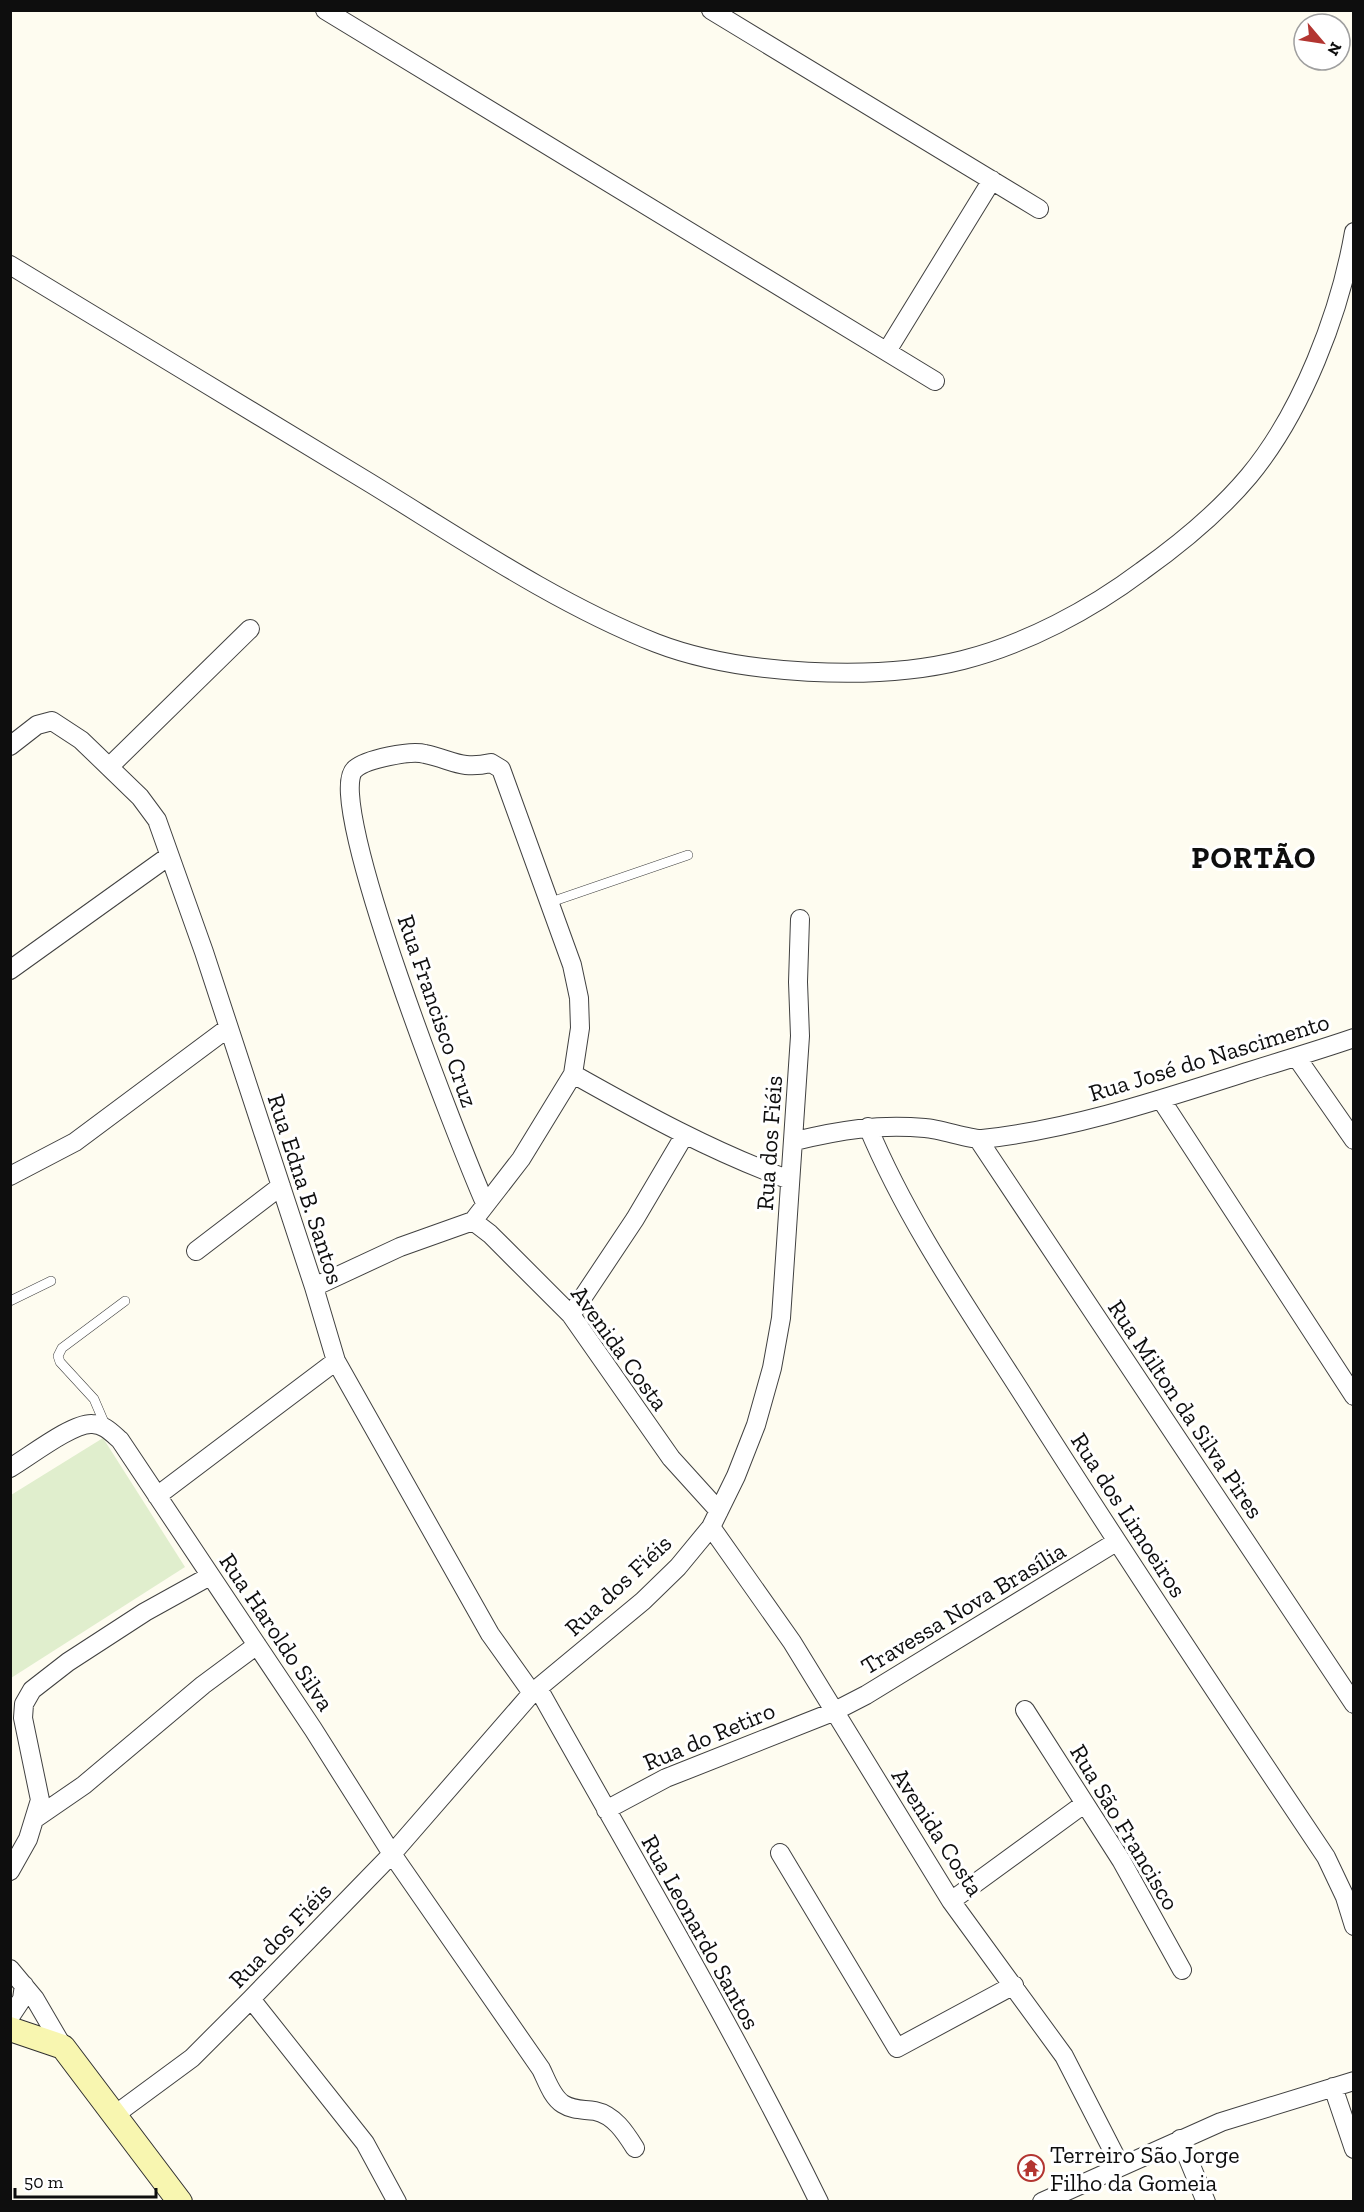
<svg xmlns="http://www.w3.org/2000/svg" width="1364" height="2212" viewBox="0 0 1364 2212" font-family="'Zilla Slab',serif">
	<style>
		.pitch { fill: #e0eecd }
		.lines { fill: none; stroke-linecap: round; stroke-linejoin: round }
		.lane-casing { stroke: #414141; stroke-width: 10 }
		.street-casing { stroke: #414141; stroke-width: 20 }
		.secondary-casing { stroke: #303030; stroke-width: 26 }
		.lane { stroke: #fff; stroke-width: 9 }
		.street { stroke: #fff; stroke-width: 18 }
		.secondary { stroke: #f8f6b0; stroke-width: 24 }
		.labels { text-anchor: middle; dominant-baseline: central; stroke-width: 6; stroke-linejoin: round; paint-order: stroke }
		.street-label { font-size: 24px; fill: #0e0e0e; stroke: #fff }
		.poi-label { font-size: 24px; fill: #0e0e0e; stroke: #fff; text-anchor: start }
		.district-label { font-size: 30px; font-weight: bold; letter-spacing: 1.5px; fill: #0e0e0e; stroke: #fff }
	</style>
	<rect width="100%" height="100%" fill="#fefcf0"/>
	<!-- pitch -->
	<path class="pitch" d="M103 1438 185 1567 11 1678V1495Z"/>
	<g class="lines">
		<defs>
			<path id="lane" d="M551 902 688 855
				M10 1301 51 1281
				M106 1427 94 1399 60 1362 58 1356 62 1348 125 1301"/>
			<path id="street" d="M325 10 935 381
				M711 10 1039 209
				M10 265C130 338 250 410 370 483 460 538 557 604 656 643 739 675 876 682 963 660 1026 644 1090 610 1142 571 1180 544 1218 513 1249 476 1302 412 1340 313 1354 232
				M887 351 992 180
				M10 746 37 725 52 721 81 740 109 767 140 797 157 820 204 952 314 1287 336 1361 490 1634 532 1693
				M109 767 250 629
				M10 970 169 856
				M1297 1058 1354 1140
				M573 1074C644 1114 713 1152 790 1180
				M1162 1101 1354 1396
				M868 1127C908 1223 969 1310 1025 1398 1123 1553 1224 1705 1326 1857L1345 1897 1354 1926
				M978 1139 1354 1704
				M795 1141C841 1130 877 1124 925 1128 940 1129 972 1140 982 1139 1074 1129 1162 1099 1250 1071 1285 1060 1319 1050 1354 1038
				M10 1176 75 1142 228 1028
				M473 1221 521 1159 573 1074 580 1028 579 998 572 965 501 769 491 763C461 770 453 760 425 754 411 750 366 759 355 769 321 796 463 1153 485 1203
				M473 1221 490 1234 571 1315 671 1458 719 1511
				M196 1251 281 1186
				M314 1287 400 1247 473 1221
				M571 1315 635 1219 684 1136
				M10 1468C29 1457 72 1423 92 1424 104 1424 112 1433 120 1440L313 1729 392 1854 541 2069C547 2081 552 2097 563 2104 574 2111 584 2109 595 2111 614 2115 625 2132 635 2148
				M157 1496 336 1361
				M711 1527 792 1642 951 1901 1064 2056 1120 2165
				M538 1688C633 1858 733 2026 819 2202
				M1025 1710 1121 1860 1182 1970
				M606 1810 666 1778 833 1712 866 1695 1116 1542
				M36 1818 84 1785 203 1685 257 1645
				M780 1853 897 2048 1014 1985
				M10 1871 28 1839 40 1800 23 1718 24 1704 32 1690 68 1662 145 1612 210 1576
				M951 1901 1084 1804
				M10 1969 35 1999 63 2047
				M251 1999 365 2143 397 2202
				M10 2017 22 1999 24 1985
				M1333 2087 1354 2149
				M116 2114 192 2058 251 1999 392 1854 532 1693 643 1601 678 1567 711 1527 736 1476 756 1425 772 1368 781 1318 800 1036 798 982 800 919
				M1180 2139 1206 2202
				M1042 2202 1221 2122 1354 2081"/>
			<path id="secondary" d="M10 2029 63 2047 180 2202"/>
		</defs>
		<!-- lane casing -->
		<use href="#lane" class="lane-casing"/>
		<!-- street casing -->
		<use href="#street" class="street-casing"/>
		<!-- secondary casing -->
		<use href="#secondary" class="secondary-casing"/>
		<!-- lane -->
		<use href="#lane" class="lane"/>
		<!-- street -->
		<use href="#street" class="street"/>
		<!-- secondary -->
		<use href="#secondary" class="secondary"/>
	</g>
	<!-- icons -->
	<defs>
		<symbol id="temple-ring" viewBox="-11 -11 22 22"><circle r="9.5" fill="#fff" stroke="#b33531" stroke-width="1.5"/><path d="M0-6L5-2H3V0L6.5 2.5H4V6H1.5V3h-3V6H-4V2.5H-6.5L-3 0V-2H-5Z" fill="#b33531"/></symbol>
	</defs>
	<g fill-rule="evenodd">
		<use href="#temple-ring" x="1016" y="2153" width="30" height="30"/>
	</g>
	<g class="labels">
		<!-- street labels -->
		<g class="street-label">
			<text transform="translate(438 1011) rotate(71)">Rua Francisco Cruz</text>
			<text transform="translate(1209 1057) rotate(-17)">Rua José do Nascimento</text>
			<text transform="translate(769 1143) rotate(-86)">Rua dos Fiéis</text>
			<text transform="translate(306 1189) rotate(72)">Rua Edna B. Santos</text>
			<text transform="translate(620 1348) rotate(54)">Avenida Costa</text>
			<text transform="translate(1186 1409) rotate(56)">Rua Milton da Silva Pires</text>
			<text transform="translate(1129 1515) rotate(57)">Rua dos Limoeiros</text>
			<text transform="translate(618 1585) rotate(-43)">Rua dos Fiéis</text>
			<text transform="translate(963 1608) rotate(-31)">Travessa Nova Brasília</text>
			<text transform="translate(277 1632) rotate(56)">Rua Haroldo Silva</text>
			<text transform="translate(709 1736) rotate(-23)">Rua do Retiro</text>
			<text transform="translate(1125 1827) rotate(59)">Rua São Francisco</text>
			<text transform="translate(938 1832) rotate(57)">Avenida Costa</text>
			<text transform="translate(701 1932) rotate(61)">Rua Leonardo Santos</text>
			<text transform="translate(280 1935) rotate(-46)">Rua dos Fiéis</text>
		</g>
		<!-- poi labels -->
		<g class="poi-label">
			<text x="1050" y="2154">Terreiro São Jorge<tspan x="1050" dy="28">Filho da Gomeia</tspan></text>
		</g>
		<!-- district labels -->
		<g class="district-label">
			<text x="1254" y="858">PORTÃO</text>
		</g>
	</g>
	<!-- border -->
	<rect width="1364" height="2212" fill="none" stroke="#0e0e0e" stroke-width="24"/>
	<!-- north arrow -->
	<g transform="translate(1322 42) rotate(119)"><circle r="28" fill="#ffffff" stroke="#9f9f9f" stroke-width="1.5"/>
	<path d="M0-4.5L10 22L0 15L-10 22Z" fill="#b33531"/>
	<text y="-9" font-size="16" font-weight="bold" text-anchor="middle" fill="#0e0e0e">N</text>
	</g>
	<!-- scale -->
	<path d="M15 2188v9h141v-9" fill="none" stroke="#0e0e0e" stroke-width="3"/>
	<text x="24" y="2188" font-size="18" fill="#0e0e0e" stroke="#ffffff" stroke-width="4.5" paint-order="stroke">50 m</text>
</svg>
